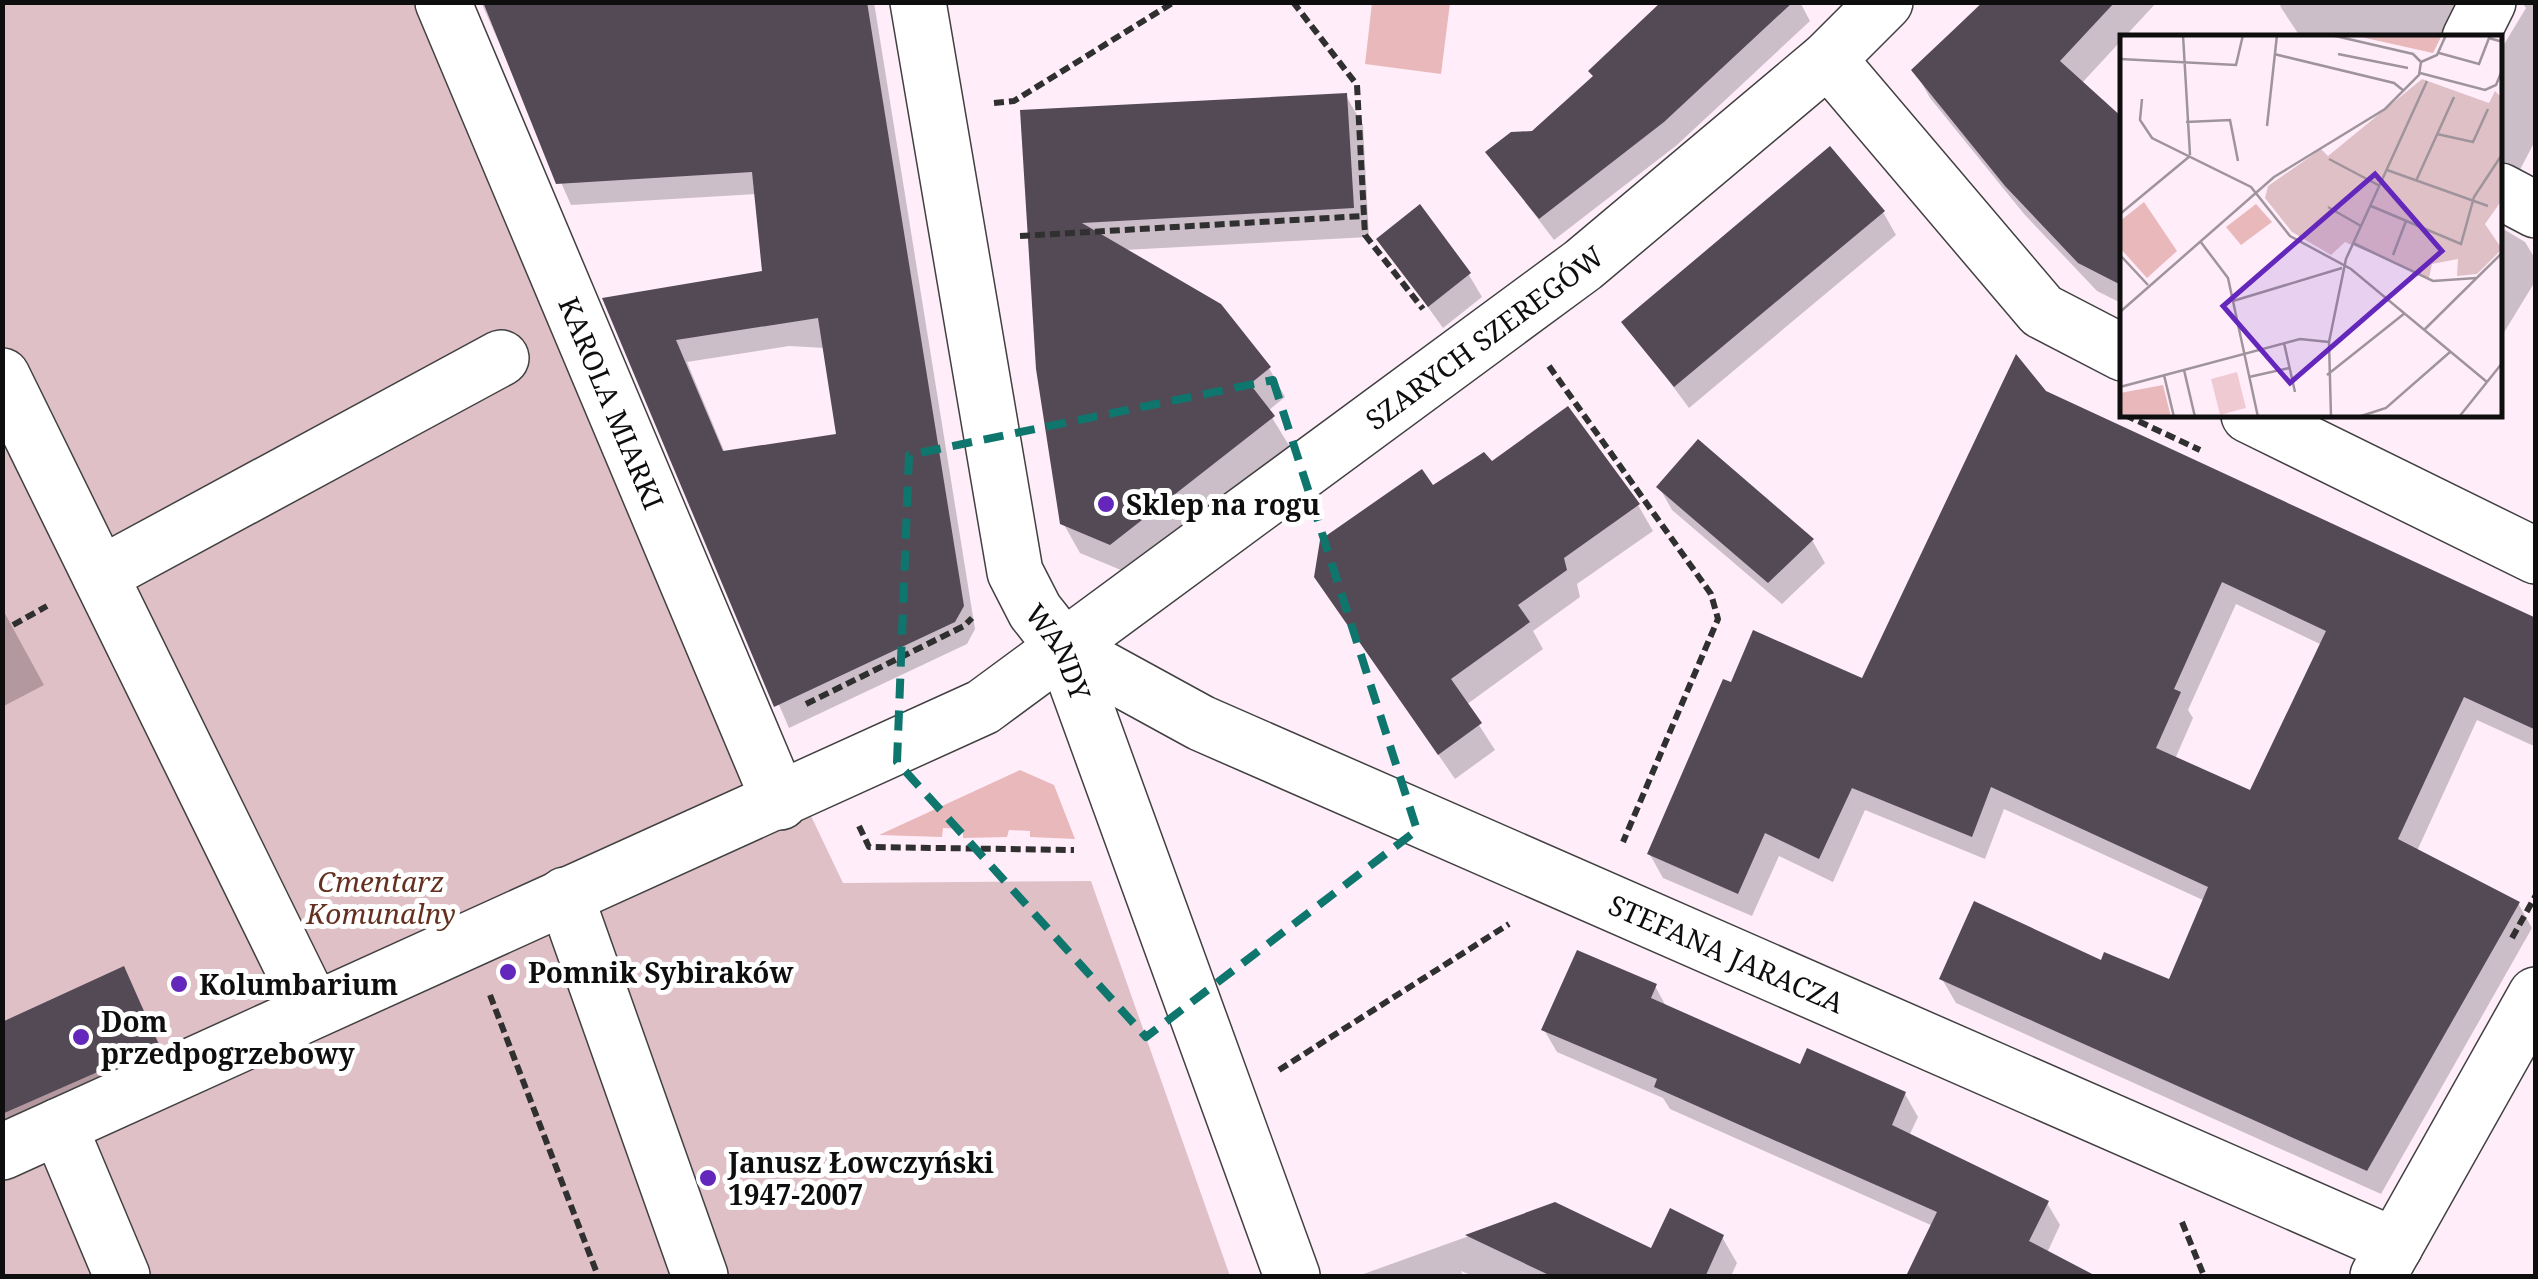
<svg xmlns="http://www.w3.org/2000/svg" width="2538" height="1279" viewBox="0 0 2538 1279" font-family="'Noto Serif',serif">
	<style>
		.green { fill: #e9b8bb }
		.cemetery { fill: #e0c0c7 }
		.shadow { fill: #0003; fill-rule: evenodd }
		.building { fill: #544a56; fill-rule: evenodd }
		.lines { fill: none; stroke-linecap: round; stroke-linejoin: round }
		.minor-casing { stroke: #414141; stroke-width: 58 }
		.path { stroke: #303030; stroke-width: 6; stroke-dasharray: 10 5; stroke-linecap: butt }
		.minor { stroke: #fff; stroke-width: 55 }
		.marked { fill: none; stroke: #0f766e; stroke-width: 8; stroke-dasharray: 20 12; stroke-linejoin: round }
		.poi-dot { fill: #6427bc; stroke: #fff; stroke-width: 4 }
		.labels { text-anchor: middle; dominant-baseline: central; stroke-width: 10; stroke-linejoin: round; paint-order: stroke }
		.street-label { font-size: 28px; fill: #0e0e0e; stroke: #fff }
		.poi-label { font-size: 28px; font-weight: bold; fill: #0e0e0e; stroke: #fff; text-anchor: start }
		.park-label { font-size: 28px; font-style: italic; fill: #65301f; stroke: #fff }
		.inset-road { fill: none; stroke: #9f949c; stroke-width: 2.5 }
		.view { fill: #6427bc; fill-opacity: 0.15; stroke: #6427bc; stroke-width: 5 }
		.inset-edge { fill: none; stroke: #0e0e0e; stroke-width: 5 }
	</style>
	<rect width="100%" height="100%" fill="#ffeefa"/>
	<!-- green -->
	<path class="green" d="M1372 3H1450L1441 74 1365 64Z
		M1020 770 1054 785 1075 839 1030 837V831L1009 830 1007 837 963 838V829L943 828 942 837 879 835Z"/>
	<!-- cemetery -->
	<path class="cemetery" d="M2 3H423L843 883 1091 881 1230 1276H3Z"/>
	<!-- shadow -->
	<path class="shadow" d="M481 2H874L975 629 967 644 789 728 605 300 765 273 757 194 571 205ZM789 346 825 348 839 436 725 453 687 362Z
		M1664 2H1800L1810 21 1677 145 1554 240 1488 153 1534 134 1595 77Z
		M1982 2H2157L2081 84 2123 122V304L2097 291 2024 214 1930 98 1914 70Z
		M2283 2H2475L2451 38H2301L2280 6Z
		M2522 2H2536V139L2510 189 2500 192V51L2526 8Z
		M1346 96 1363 125 1369 237 1124 250 1269 368 1285 397 1268 411 1290 447 1128 573 1080 553 1063 523 1023 113Z
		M1883 212 1896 235 1689 408 1625 322Z
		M2500 227 2525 242 2536 260V280L2500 339Z
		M1379 239 1469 275 1482 297 1443 328Z
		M2045 393 2536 619V747L2477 720 2417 851 2518 903 2532 928 2381 1194 1956 1003 1942 979 2171 983 2205 901 2004 809 1985 859 1865 810 1833 882 1779 856 1752 916 1663 878 1649 853 1863 682ZM2236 604 2322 645 2251 793 2175 759 2193 718 2188 710Z
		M1492 465 1638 505 1653 531 1577 584 1580 597 1533 631 1543 649 1466 705 1495 750 1455 779 1316 576 1432 488Z
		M1659 487 1812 540 1825 563 1782 604 1672 510Z
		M2 608 44 685 2 707Z
		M123 970 163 1051 2 1146V1025Z
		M1655 986 1667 1008 1801 1067 1905 1094 1918 1117 1909 1136 2047 1203 2060 1225 2047 1253 2091 1276H1908L1933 1226 1670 1109 1663 1098 1557 1052 1544 1030Z
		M1555 1205 1652 1251 1722 1237 1737 1263 1731 1276H1473L1461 1271 1463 1276H1358Z"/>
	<!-- building -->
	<path class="building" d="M483 2H867L964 606 955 622 774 707 602 298 762 271 752 172 556 184ZM818 318 836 434 723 451 676 340Z
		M1661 2H1793L1664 122 1539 219 1485 152 1511 132 1532 131 1593 76 1588 71Z
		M1983 2H2115L2060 61 2123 118V286L2078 263 2005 186 1911 70Z
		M1347 93 1354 208 1082 223 1221 304 1271 367 1250 384 1275 416 1110 545 1060 524 1036 369 1020 110Z
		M1830 146 1885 211 1674 387 1621 322Z
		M1420 204 1471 273 1428 307 1376 239Z
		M2016 354 2046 391 2536 618V730L2464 697 2398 839 2520 902 2367 1171 1939 979 1974 901 2101 960 2104 952 2169 979 2208 887 1991 787 1972 837 1852 788 1819 859 1765 833 1738 894 1647 854 1723 679 1731 682 1753 630 1862 678ZM2222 582 2326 631 2250 790 2156 748 2181 692 2174 689Z
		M1568 406 1640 504 1564 558 1567 570 1518 605 1530 622 1451 679 1482 723 1438 755 1314 577 1320 540 1422 469 1433 485 1484 452 1492 461Z
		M1698 439 1814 539 1768 583 1656 487Z
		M1577 950 1657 984 1651 998 1800 1064 1807 1048 1906 1092 1892 1125 2049 1201 2029 1241 2096 1276H1906L1937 1212 1654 1087 1657 1079 1541 1030Z
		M124 966 159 1045 2 1114V1022Z
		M1555 1202 1651 1248 1670 1208 1724 1235 1706 1275 1709 1276H1551L1465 1235Z"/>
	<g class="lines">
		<defs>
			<g id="minor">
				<path id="s1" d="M443 2 780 802"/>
				<path id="s2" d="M918 2 1015 572 1035 611 1064 648 1292 1276"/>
				<path d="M2470 38 2488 2"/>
				<path d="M1828 59 2042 311 2123 353"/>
				<path d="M2500 191 2536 210"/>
				<path d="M2 376 313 1009"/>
				<path d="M2249 415 2536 556"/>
				<path d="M100 575 501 358"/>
				<path id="s3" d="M1064 648 1201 723 2395 1246"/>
				<path d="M565 895 700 1276"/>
				<path d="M59 1126 122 1276"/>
				<path id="s4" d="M2 1152 983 707 1583 265 1828 59 1885 2"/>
				<path d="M2378 1276 2536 995"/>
			</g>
		</defs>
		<!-- minor casing -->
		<use href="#minor" class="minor-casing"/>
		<!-- path -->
		<path class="path" d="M1293 2 1357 85 1365 235 1423 309
			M994 103 1014 101 1174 2
			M1020 236 1363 216
			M1549 366 1711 594 1718 619 1623 842
			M2125 415 2200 450
			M13 625 47 606
			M806 704 964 626 972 618
			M859 826 869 847 1074 850
			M2512 938 2536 895
			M490 995 598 1276
			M1279 1070 1509 924
			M2182 1222 2204 1276"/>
		<!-- minor -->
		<use href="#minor" class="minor"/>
	</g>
	<!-- marked area -->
	<path class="marked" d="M1273 380 1417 830 1146 1037 897 762 909 455Z"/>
	<!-- markers -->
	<g class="poi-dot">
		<circle cx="1106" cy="504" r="10"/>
		<circle cx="508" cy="972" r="10"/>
		<circle cx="179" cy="984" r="10"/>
		<circle cx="81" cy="1037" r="10"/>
		<circle cx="708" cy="1178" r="10"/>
	</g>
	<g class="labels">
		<!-- street labels -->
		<g class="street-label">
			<text stroke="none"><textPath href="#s4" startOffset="1700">SZARYCH SZEREGÓW</textPath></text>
			<text stroke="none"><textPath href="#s1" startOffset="435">KAROLA MIARKI</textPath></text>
			<text stroke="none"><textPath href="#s2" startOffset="670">WANDY</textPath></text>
			<text stroke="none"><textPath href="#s3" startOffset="730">STEFANA JARACZA</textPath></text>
		</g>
		<!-- poi labels -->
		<g class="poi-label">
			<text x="1126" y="504">Sklep na rogu</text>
			<text x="528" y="972">Pomnik Sybiraków</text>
			<text x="199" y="984">Kolumbarium</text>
			<text x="101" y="1021">Dom<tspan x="101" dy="32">przedpogrzebowy</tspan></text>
			<text x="728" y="1162">Janusz Łowczyński<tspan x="728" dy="32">1947-2007</tspan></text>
		</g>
		<!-- park labels -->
		<g class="park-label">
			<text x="381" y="881">Cmentarz<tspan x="381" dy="32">Komunalny</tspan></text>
		</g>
	</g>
	<!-- overview -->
	<g transform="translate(2120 35)">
		<rect width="382" height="382" fill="#ffeefa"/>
		<path d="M232 0H322L313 18ZM24 167 57 216 27 243 0 213V186ZM136 169 152 187 121 210 106 192ZM43 350 51 382H0V358Z" fill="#e9b8bb"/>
		<path d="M302 44 369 68 375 56 382 63V165L365 189 382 214 357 239 337 241 338 224 312 229 309 243 225 207 211 220 172 197 145 163 148 151 201 114 208 121Z" fill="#e0c0c7"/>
		<path d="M117 337 126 373 100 380 91 344Z" fill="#f0cad2"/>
		<path class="inset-road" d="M63 0 70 120M211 0 293 19 301 27M319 18 359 29 369 3 383 7M154 19 274 48 284 56M218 19 288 33M0 24 116 30 123 0M301 27 317 20 326 0M300 38 365 55 376 50 383 33M22 64 20 85 32 103 131 152 170 201 231 234 367 347M66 87 110 85 118 126M147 91 157 0M317 99 353 107 368 74M209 124 260 151M267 135 368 171M296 146 334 62M251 171 341 209 354 162 383 118M208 172 241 191M0 179 70 121M80 206 108 243 138 382M233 208 313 246 356 243M0 220 28 250M273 220 286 186M113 266 222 233M0 277 154 142 265 74 299 40 301 27M304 295 383 217M164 308 175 357M64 335 75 382M44 340 54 382M207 340 285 278M129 342 169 333M0 352 180 304 209 307M211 382 209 307 226 224 307 46M238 382 266 373 330 317M339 382 383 327"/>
		<path class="view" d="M255 139 322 216 170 348 103 271Z"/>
		<rect width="382" height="382" class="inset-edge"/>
	</g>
	<!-- border -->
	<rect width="2538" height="1279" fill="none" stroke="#0e0e0e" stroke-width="10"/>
</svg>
